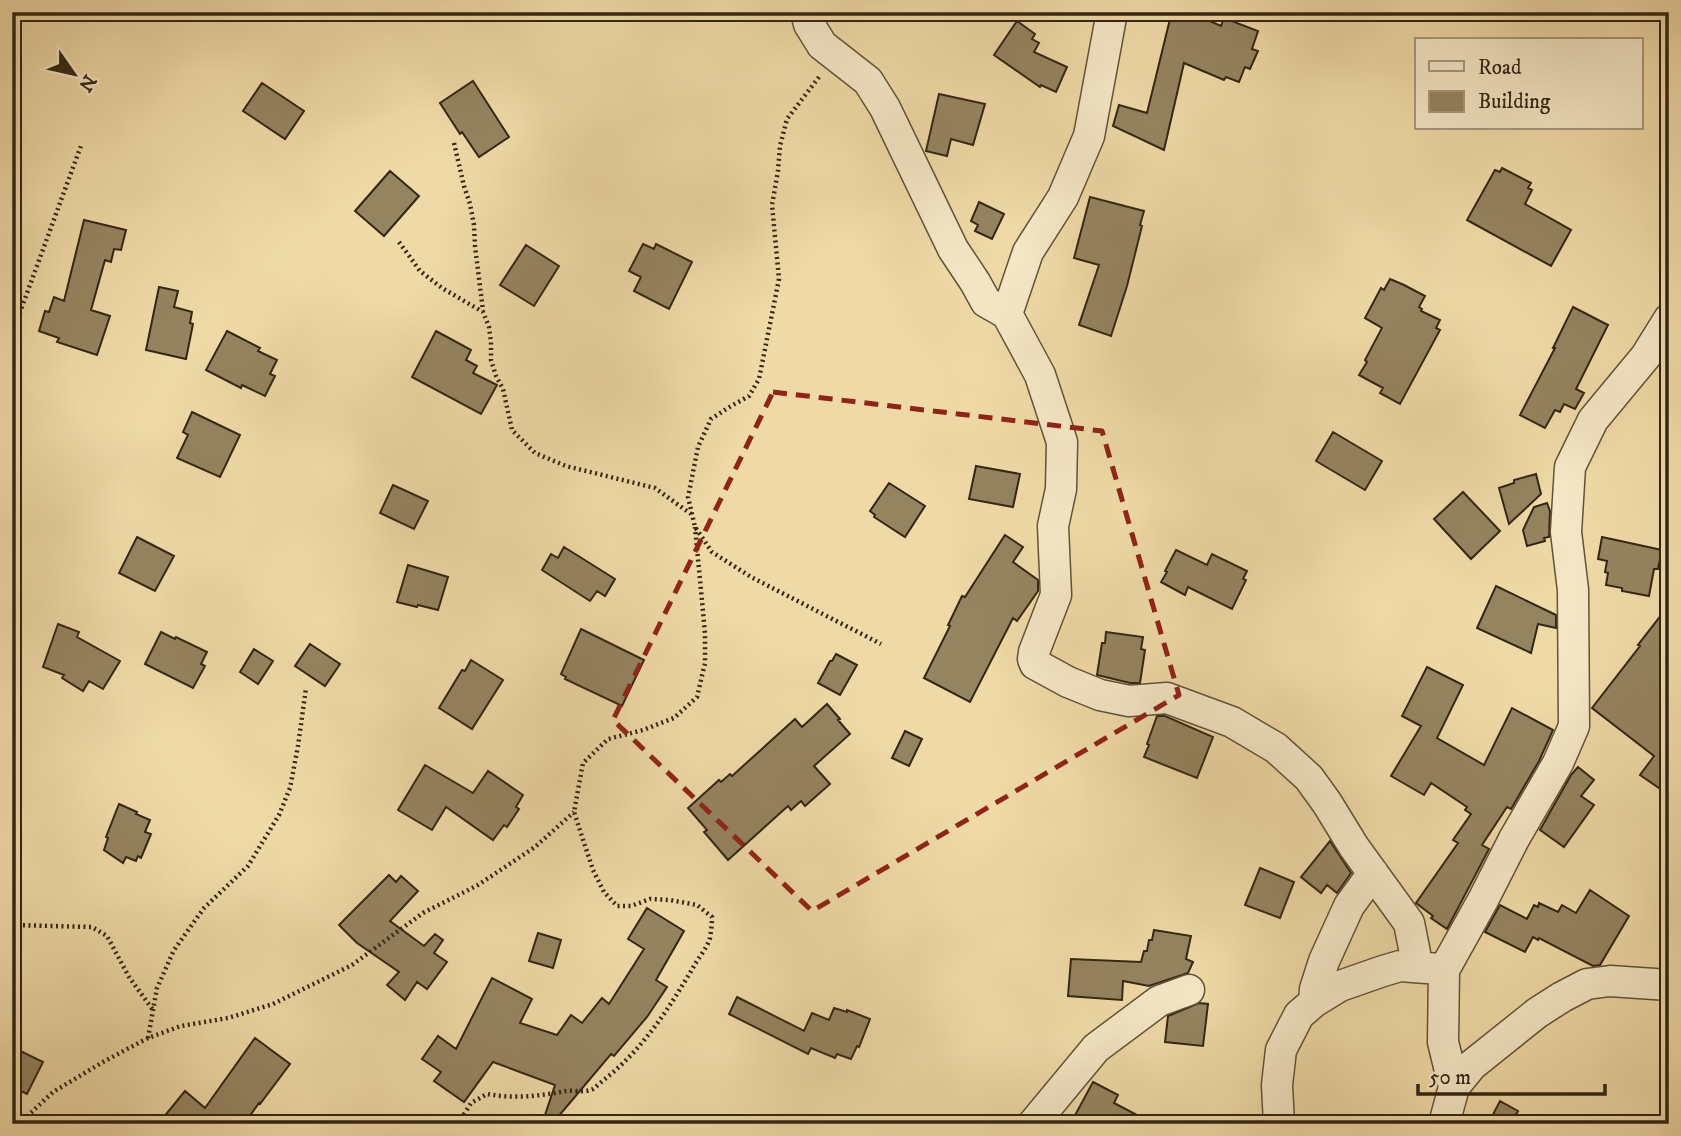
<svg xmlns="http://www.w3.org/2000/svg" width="1681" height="1136" viewBox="0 0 1681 1136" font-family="'IM FELL DW Pica',serif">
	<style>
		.building { fill: #958460; stroke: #332614; stroke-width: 2 }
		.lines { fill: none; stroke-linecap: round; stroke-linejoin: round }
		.minor-casing { stroke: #625339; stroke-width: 33 }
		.path { stroke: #332614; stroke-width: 4.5; stroke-dasharray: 2 3.5; stroke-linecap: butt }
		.minor { stroke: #f5e7c6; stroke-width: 30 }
		.marked { fill: none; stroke: #8f2418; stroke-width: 5; stroke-dasharray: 14 9; stroke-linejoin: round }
	</style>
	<rect width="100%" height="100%" fill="#efdaa7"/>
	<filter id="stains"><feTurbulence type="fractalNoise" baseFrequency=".00286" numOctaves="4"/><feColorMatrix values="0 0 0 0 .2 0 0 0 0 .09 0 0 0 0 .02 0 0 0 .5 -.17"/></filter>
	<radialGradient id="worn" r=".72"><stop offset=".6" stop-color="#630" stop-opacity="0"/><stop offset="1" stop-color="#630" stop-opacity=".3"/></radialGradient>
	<!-- building -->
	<path class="building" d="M1183 12H1189L1221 26 1224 18 1258 31 1252 49 1258 51 1250 69 1245 67 1239 82 1226 77 1224 80 1184 63 1164 150 1113 126 1119 105 1147 113 1171 15 1180 19Z
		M1017 21 1035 34 1032 39 1039 43 1034 52 1067 67 1056 92 1041 85 1040 87 994 55Z
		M473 81 509 137 479 157 462 132 460 134 440 103Z
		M262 83 304 111 285 139 243 111Z
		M939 94 985 104 973 145 951 139 947 156 926 151Z
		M1502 168 1531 183 1528 188 1532 190 1525 204 1571 230 1551 266 1467 220 1495 170 1500 172Z
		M390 171 419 196 384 236 355 211Z
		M1090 197 1144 211 1140 225 1142 226 1127 286 1111 336 1079 325 1099 265 1074 258Z
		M979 202 1004 214 992 239 975 231 978 225 971 221Z
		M84 220 126 230 121 250 114 249 111 262 105 260 91 310 110 316 97 355 57 342 59 338 39 331 45 311 49 312 54 297 64 301Z
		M643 244 654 249 656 244 692 262 669 309 634 291 641 277 629 271Z
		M526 245 559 266 534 306 500 285Z
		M1390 279 1404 285 1425 296 1419 307 1422 309 1421 311 1440 320 1436 328 1440 330 1400 404 1380 393 1383 388 1359 375 1367 362 1365 360 1382 328 1365 318 1381 288 1384 290Z
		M159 287 178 291 174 307 192 312 190 323 193 324 186 359 146 350Z
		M1573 307 1608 325 1576 389 1584 393 1575 409 1564 404 1560 412 1555 410 1545 428 1520 415 1555 348H1553Z
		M227 331 260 348 258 351 277 360 270 374 275 376 265 396 242 385 241 388 206 370Z
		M436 331 471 350 466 360 477 366 473 373 497 385 481 414 412 377Z
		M192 412 240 435 220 477 177 458 188 435 183 432Z
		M1333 432 1382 461 1365 490 1316 461Z
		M976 466 1020 474 1013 507 969 499Z
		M1536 474 1541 494 1509 524 1499 488 1514 483V480Z
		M889 483 925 506 905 537 874 517 875 515 870 511Z
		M393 485 428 501 414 529 380 513Z
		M1463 492 1500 531 1471 559 1434 519Z
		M1547 503 1550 511 1549 537 1544 538 1545 541 1527 546 1523 530 1534 507Z
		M1005 535 1023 547 1013 562 1038 580V591L1017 621 1013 618 970 702 924 678 950 626 948 625 962 596 965 597Z
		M137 537 174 556 155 591 119 573Z
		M1602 537 1662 550 1658 569H1654L1649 596 1622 591V588L1606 585 1608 573 1605 572 1607 561 1598 559Z
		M564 547 615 579 605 596 597 591 590 601 542 570 551 554 558 558Z
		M1176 550 1207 565 1212 554 1247 571 1243 579 1246 580 1232 609 1188 587 1185 595 1161 582 1167 572 1165 571Z
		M408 565 448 577 438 610 418 605 417 607 397 602Z
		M1496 586 1556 615V628L1538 624 1531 653 1477 628Z
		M1669 605V791L1661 785 1659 788 1640 775 1654 756 1592 708 1640 646 1638 645Z
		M58 624 79 632 77 637 120 661 103 689 89 681 83 691 62 678 64 675 43 667Z
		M581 629 644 660 622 706 565 679 566 677 561 674Z
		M161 632 175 639 176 637 207 652 201 664 205 666 193 688 145 664Z
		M1106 632 1143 637 1141 649 1145 650 1140 683H1130L1097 675 1102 643H1105Z
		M310 644 340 664 325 686 295 666Z
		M254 649 273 661 258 684 240 672Z
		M836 654 857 665 840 695 818 683 830 661H832Z
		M471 660 503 680 472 729 439 708 462 670 465 671Z
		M1427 667 1463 685 1437 738 1484 765 1512 708 1553 730 1539 761 1511 809 1507 807 1482 845 1489 849 1447 929 1431 918 1433 916 1416 903 1458 843 1453 840 1471 814 1465 810 1467 807 1431 783 1424 795 1391 776 1421 726 1402 716Z
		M827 704 840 719 838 720 850 734 814 766 830 784 805 806 801 801 791 810 788 806 728 860 704 832 707 830 688 808 719 780 721 782 730 774 732 776 795 719 802 727Z
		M1157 716H1165L1213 737 1197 778 1144 757 1149 745 1147 744Z
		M905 731 922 739 909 766 892 758Z
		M425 765 473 793 488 771 523 795 516 807 519 809 507 827 504 825 493 840 446 807 432 830 398 810Z
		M1578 767 1594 780 1581 796 1594 805 1564 847 1540 830 1571 775Z
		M119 804 137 812 136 814 150 820 145 832 151 834 141 858 138 856 136 861 126 857 123 863 104 850 108 838 106 837Z
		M1330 841 1351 873 1337 893 1327 885 1321 893 1301 877Z
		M1260 868 1294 882 1280 918 1245 905Z
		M389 875 396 882 401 876 418 891 390 921 424 946 435 934 443 940 434 953 447 962 427 989 417 982 405 1000 387 985 399 972 357 943 339 925Z
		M1590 890 1629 916 1600 965 1593 966 1539 938 1538 940 1533 937 1525 952 1485 932 1500 905 1527 919 1534 905 1538 907 1539 903 1558 912 1562 905 1576 913Z
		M647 908 684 931 656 980 667 987 647 1017 614 1056 611 1054 552 1124H542L555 1085 493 1062 464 1102 434 1081 441 1072 422 1059 438 1036 456 1049 492 978 532 999 520 1023 557 1035 571 1015 582 1023 602 998 609 1004 644 949 628 939Z
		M1154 930 1191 936 1186 959 1193 962 1188 973 1149 986 1123 981 1122 1000 1068 996 1071 959 1141 962 1144 951H1147L1149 940H1152Z
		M538 933 561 940 553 968 529 961Z
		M737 997 804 1031 812 1013 829 1020 834 1008 847 1012V1010L870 1019 859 1047 857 1046 851 1059 837 1054 835 1058 811 1048 808 1054 729 1014Z
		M1199 1003 1208 1004 1203 1046 1165 1042 1168 1016Z
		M255 1038 290 1064 260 1104 259 1103 244 1124H158L185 1091 205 1108Z
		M12 1047 43 1062 27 1094 12 1087Z
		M1093 1082 1118 1095 1114 1103 1154 1124H1087L1074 1117Z
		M1500 1101 1518 1111 1510 1124H1488Z"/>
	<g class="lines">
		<defs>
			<path id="minor" d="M806 12 809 24 822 45 868 81 885 108 953 249 975 282 986 302 1007 314
				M1112 12 1089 136 1063 197 1028 252 1007 314 1040 375 1062 442 1061 489 1053 526 1056 595 1034 652 1033 659 1035 664 1068 682 1100 695 1129 701 1167 698 1232 722 1276 748 1309 778 1327 803 1354 847 1409 923 1415 953
				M1314 1002 1315 989 1324 961 1349 906 1373 873
				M1454 1087 1472 1065 1537 1013 1562 997 1587 984 1610 981 1669 985
				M1033 1124 1096 1048 1159 1001 1189 990
				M1279 1124 1277 1085 1281 1050 1299 1015 1314 1002 1340 986 1383 971 1400 966 1440 969
				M1444 1124 1454 1087 1443 1042 1444 970 1483 900 1514 839 1558 763 1574 726 1573 590 1566 532 1570 467 1593 420 1646 356 1669 319"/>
		</defs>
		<!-- minor casing -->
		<use href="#minor" class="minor-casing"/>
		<!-- path -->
		<path class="path" d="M819 77 787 119 780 146 778 171 772 205 779 279 759 379 749 396 731 406 711 419 698 447 688 497 695 527 712 552 751 577 881 644
			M454 143 464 186 470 204 474 225 475 246 483 311
			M399 242 420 271 442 288 483 312 489 327 491 342V360L496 376 503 389 512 430 535 453 566 466 655 488 691 514
			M12 334 82 143
			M12 925 92 927 107 936 129 977 153 1010
			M148 1038 157 988 174 950 204 908 248 866 279 815 290 788 298 746 306 688
			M19 1124 53 1092 103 1062 148 1038 181 1026 228 1018 273 1004 352 965 423 913 478 885 535 847 574 812
			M458 1124 471 1103 487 1094C513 1099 540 1096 566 1091 575 1090 585 1093 593 1089 597 1086 601 1082 605 1079 643 1049 670 1007 694 966 699 957 707 948 710 938 711 931 712 924 712 917L697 905 670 900 650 899 631 906H617L604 892 593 870 574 812 583 763 608 739 643 730 674 718 697 697 705 663V633L695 527"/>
		<!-- minor -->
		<use href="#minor" class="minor"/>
	</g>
	<!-- marked area -->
	<path class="marked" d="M773 392 1102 431 1179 695 812 911 613 720Z"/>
	<!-- margin -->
	<rect width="1681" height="1136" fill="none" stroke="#efdaa7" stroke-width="42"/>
	<rect x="14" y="14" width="1653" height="1108" fill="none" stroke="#332614" stroke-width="3.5"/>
	<rect x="21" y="21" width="1639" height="1094" fill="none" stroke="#332614" stroke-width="2"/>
	<!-- legend -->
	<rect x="1415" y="38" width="228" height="91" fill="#f5e7c6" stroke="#a79a7f" stroke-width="2"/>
	<rect x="1429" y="61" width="35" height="10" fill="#f5e7c6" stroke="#a79a7f" stroke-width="2"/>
	<text x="1478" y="74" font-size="21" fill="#332614">Road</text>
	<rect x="1429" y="91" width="35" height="21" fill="#958460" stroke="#a79a7f" stroke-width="2"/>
	<text x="1478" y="108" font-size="21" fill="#332614">Building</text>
	<!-- north arrow -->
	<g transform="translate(74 74) rotate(124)" stroke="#f5e7c6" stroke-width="5" paint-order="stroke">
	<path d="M0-5L12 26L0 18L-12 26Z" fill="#332614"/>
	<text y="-10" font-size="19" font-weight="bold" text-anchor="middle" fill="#332614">N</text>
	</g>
	<!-- scale -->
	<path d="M1418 1084v10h187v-10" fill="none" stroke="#332614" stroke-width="3.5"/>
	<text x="1429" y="1084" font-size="21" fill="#332614" stroke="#f5e7c6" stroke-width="5" paint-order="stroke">50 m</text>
	<rect width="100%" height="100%" filter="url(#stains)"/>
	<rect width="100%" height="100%" fill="url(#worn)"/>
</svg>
